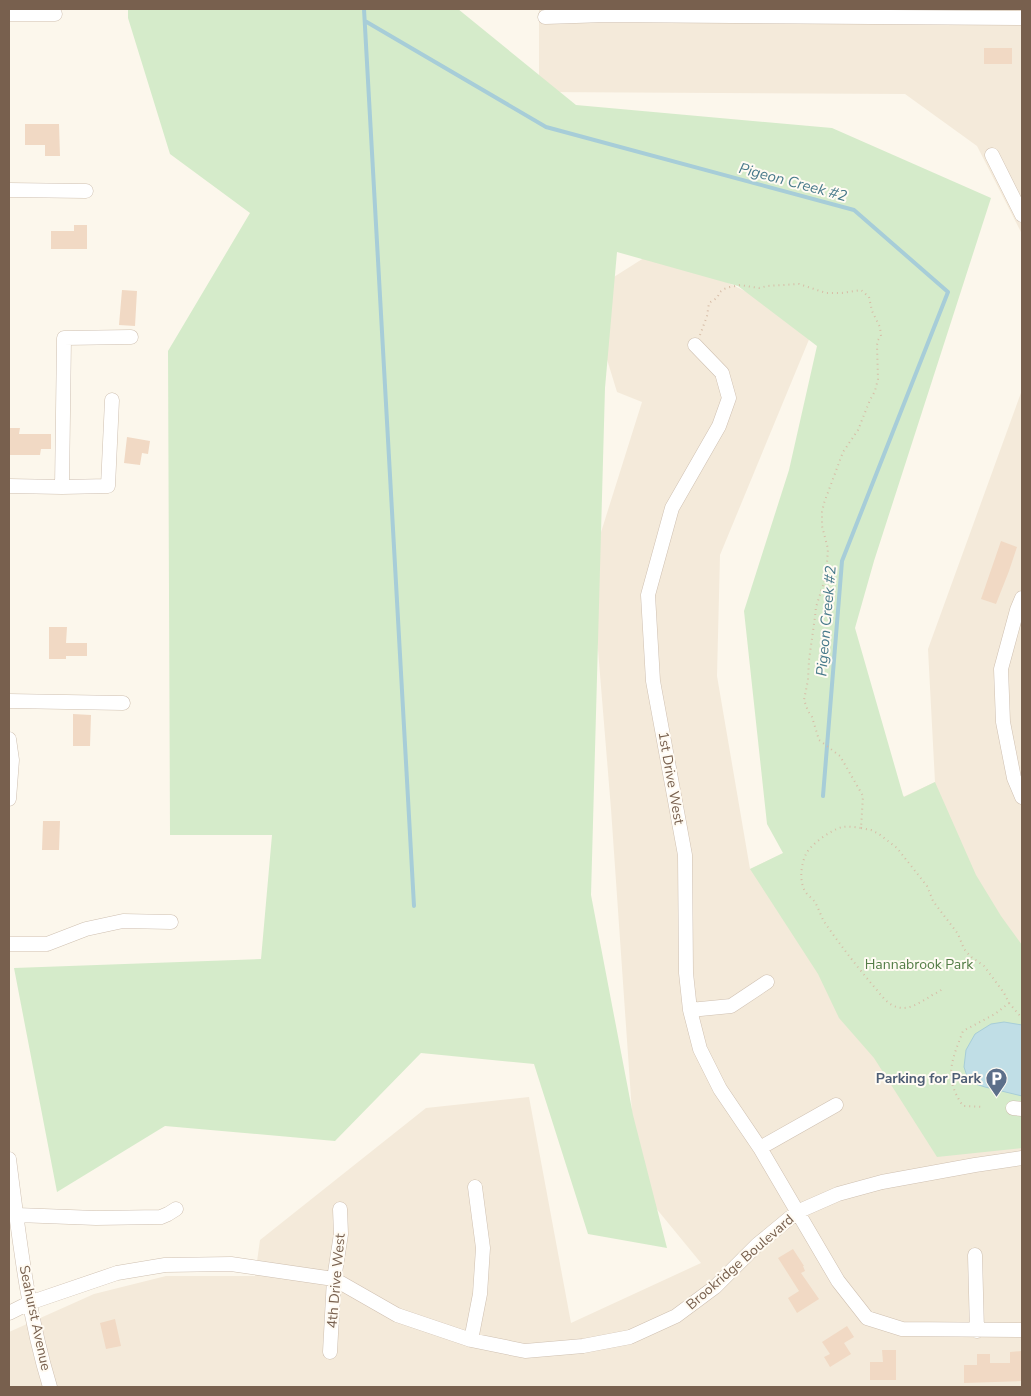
<svg xmlns="http://www.w3.org/2000/svg" width="1031" height="1396" viewBox="0 0 1031 1396" font-family="'Nunito Sans',sans-serif">
	<style>
		.residential { fill: #f4eada }
		.green { fill: #d5ebca }
		.water { fill: #c0dee6; stroke: #a7cdd8 }
		.lines { fill: none; stroke-linecap: round; stroke-linejoin: round }
		.stream { stroke: #a7cdd8; stroke-width: 4 }
		.building { fill: #f1d9c4 }
		.minor-casing { stroke: #cfc0b1; stroke-width: 15 }
		.path { stroke: #d7bda7; stroke-width: 2; stroke-dasharray: 1 4; stroke-linecap: butt }
		.minor { stroke: #fff; stroke-width: 14 }
		.labels { text-anchor: middle; dominant-baseline: central; stroke-width: 4; stroke-linejoin: round; paint-order: stroke }
		.street-label { font-size: 14px; fill: #78604e; stroke: #fffbf3 }
		.park-label { font-size: 14px; fill: #537d46; stroke: #fffbf3 }
		.service-label { font-size: 14px; font-weight: bold; fill: #4e5e75; stroke: #fffbf3; text-anchor: end }
		.water-label { font-size: 15px; font-style: italic; fill: #487a8b; stroke: #fffbf3 }
	</style>
	<rect width="100%" height="100%" fill="#fcf7ec"/>
	<!-- residential -->
	<path class="residential" d="M539 9H1022V234L977 146 905 94 539 92Z
		M658 249 815 325 720 555 717 676 750 869 935 782 928 649 1022 390V1387H9V1332L94 1294 166 1276H255L260 1240 426 1108 529 1097 571 1323 701 1263 637 1185 611 809 591 564 642 402 617 392 587 294Z"/>
	<!-- green -->
	<path class="green" d="M128 9H458L576 105 832 128 991 198 874 561 855 628 903 795 904 797 935 782 976 875 1001 916 1022 945V1148L937 1157 874 1058 839 1018 818 974 750 869 783 853 767 824 744 611 789 470 817 346 738 286 617 252 605 388 591 895 633 1115 667 1248 588 1234 534 1064 421 1053 335 1141 165 1126 57 1192 14 968 261 959 272 835H170L168 351 250 213 170 154 128 18Z"/>
	<!-- water -->
	<path class="water" d="M1004 1022 1022 1025V1096L985 1087 969 1082 964 1067 966 1050 975 1034 991 1024Z"/>
	<g class="lines">
		<!-- stream -->
		<path class="stream" d="M364 9 414 906
			M365 21 546 127 854 210 948 292 842 561 823 796"/>
	</g>
	<!-- building -->
	<path class="building" d="M984 48H1012V64H984Z
		M25 124H59L60 156H45V145H25Z
		M74 225H87V249H51V231H74Z
		M122 290 137 291 135 326 119 325Z
		M9 428H20L19 434H51V449H41L40 455H9Z
		M127 437 150 441 148 454 142 453 140 465 124 463Z
		M1001 541 1017 547 1009 571 996 604 981 599Z
		M49 627H67L66 643H87V656H66V659H49Z
		M73 714 91 715 90 746H73Z
		M43 821H60L59 850H42Z
		M793 1249 804 1266H803L805 1271 801 1273 819 1299 797 1313 788 1298 799 1291 778 1258Z
		M115 1319 121 1346 106 1349 100 1323Z
		M847 1326 854 1337 844 1343 851 1354 830 1367 824 1357 830 1354 822 1342Z
		M882 1350H896V1380H870V1362H883Z
		M1022 1351V1381L964 1383V1365H977V1354H990V1363H1010V1352Z"/>
	<g class="lines">
		<defs>
			<path id="minor" d="M9 14H55
				M545 17 606 15 1022 18
				M992 155 1022 215
				M9 190 86 191
				M695 345 722 373 729 398 719 426 672 508 648 595 653 681 685 855 686 973 690 1010 700 1049 720 1089 760 1148 838 1281 867 1318 902 1329 1022 1330
				M9 486 62 487 108 486 112 400
				M62 487 64 338 131 337
				M1022 598 1017 610 1001 669 1003 722 1014 778 1022 797
				M9 701 123 703
				M9 739 12 760 9 799
				M9 944H47L86 929 123 921 171 922
				M690 1010 731 1006 767 982
				M1013 1108 1022 1109
				M760 1148 836 1105
				M9 1159C19 1236 27 1312 50 1387
				M17 1215 96 1218 161 1217 168 1214 176 1209
				M975 1255 977 1331
				M9 1313 29 1303 117 1273 165 1265 231 1264 334 1279 397 1315 471 1340 525 1351 583 1346 630 1337 676 1316 715 1287 757 1245 797 1212 838 1194 882 1182 975 1165 1022 1158
				M471 1340 480 1294 483 1248 475 1187
				M330 1352 334 1279 341 1234 340 1209"/>
		</defs>
		<!-- minor casing -->
		<use href="#minor" class="minor-casing"/>
		<!-- path -->
		<path class="path" d="M700 335 707 316 709 303 717 298 720 292 724 289 730 287 740 285 759 288 767 286 799 284 826 293H842L861 290 869 297 872 311 880 327 881 336 878 340 877 345 878 379 875 391 870 400 858 430 843 452 824 503 822 512V526L828 549 826 576 816 607 815 617 809 660 808 680 804 700 808 711 812 717 819 740 840 756 863 796 861 828C855 827 848 826 842 827 831 830 811 844 806 854 801 864 799 881 805 891 807 895 812 898 815 902 819 909 821 917 825 923 841 946 858 968 876 989 881 995 886 1002 892 1005 906 1013 919 1003 931 996 935 993 940 992 943 988
			M861 828 871 830 879 834 897 848 927 886 933 901 958 934 964 949 970 956 984 966 1004 993 1009 1003 995 1014 963 1031C952 1060 943 1077 963 1106L983 1107
			M1009 1003 1022 1018"/>
		<!-- minor -->
		<use href="#minor" class="minor"/>
	</g>
	<!-- icons -->
	<defs>
		<symbol id="parking-pin" viewBox="-11 -11 22 30"><path d="M0 17L-7.5 6A9.5 9.5 0 1 1 7.5 6Z" fill="#5c6f8a" stroke="#fffbf3"/><path d="M-3.5-5.5H1a3.5 3.5 0 0 1 0 7H-1V5.5H-3.5ZM-1-3.4V-.6H.8a1.4 1.4 0 0 0 0-2.8Z" fill="#fff"/></symbol>
	</defs>
	<g fill-rule="evenodd">
		<use href="#parking-pin" x="984" y="1066" width="25" height="34"/>
	</g>
	<g class="labels">
		<!-- street labels -->
		<g class="street-label">
			<text transform="translate(671 778) rotate(80)">1st Drive West</text>
			<text transform="translate(740 1262) rotate(-41)">Brookridge Boulevard</text>
			<text transform="translate(336 1281) rotate(-85)">4th Drive West</text>
			<text transform="translate(35 1318) rotate(78)">Seahurst Avenue</text>
		</g>
		<!-- park labels -->
		<g class="park-label">
			<text x="919" y="964">Hannabrook Park</text>
		</g>
		<!-- service labels -->
		<g class="service-label">
			<text x="981" y="1078">Parking for Park</text>
		</g>
		<!-- water labels -->
		<g class="water-label">
			<text transform="translate(793 182) rotate(15)">Pigeon Creek #2</text>
			<text transform="translate(826 621) rotate(-85)">Pigeon Creek #2</text>
		</g>
	</g>
	<!-- border -->
	<rect width="1031" height="1396" fill="none" stroke="#78604e" stroke-width="20"/>
</svg>
